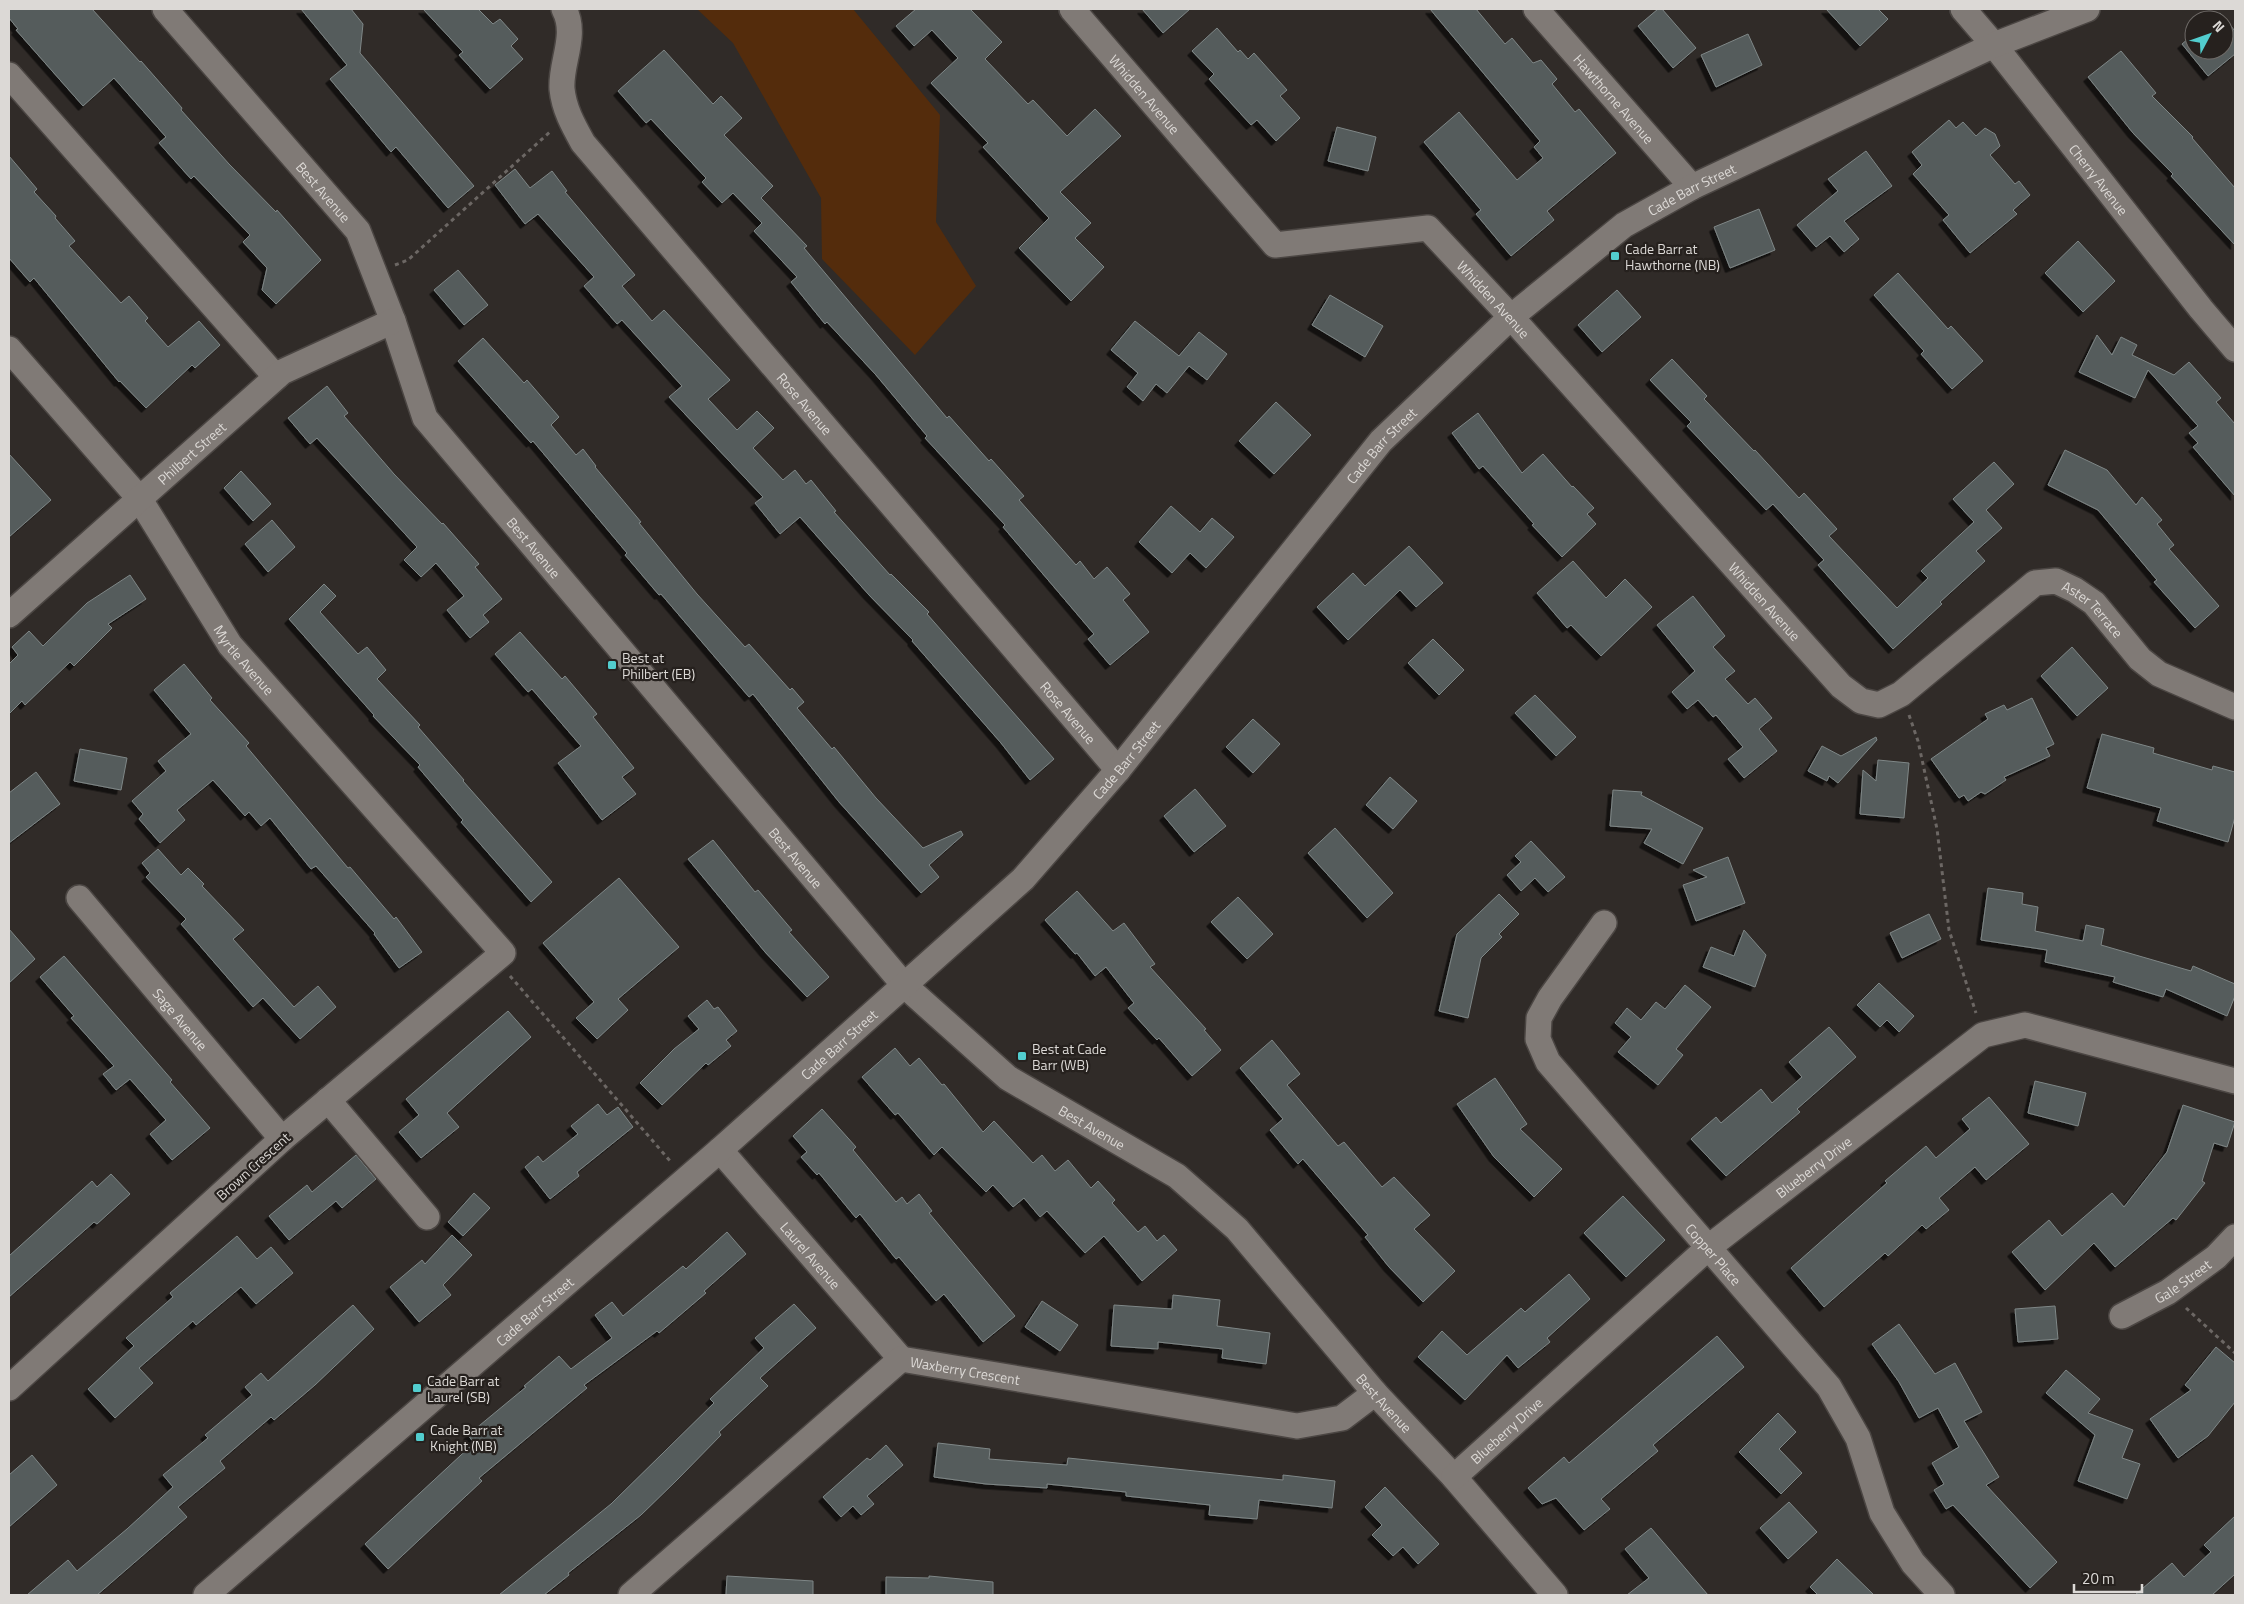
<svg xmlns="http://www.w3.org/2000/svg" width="2244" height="1604" viewBox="0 0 2244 1604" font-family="'Titillium Web',sans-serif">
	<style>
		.green { fill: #542c0c }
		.building { fill: #545b5b; stroke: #7f8787; filter: url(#shadow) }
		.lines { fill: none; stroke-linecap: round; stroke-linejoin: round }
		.minor-casing { stroke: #4b4643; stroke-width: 28 }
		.path { stroke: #6c6764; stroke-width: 3; stroke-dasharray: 4 4; stroke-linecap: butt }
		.minor { stroke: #807a76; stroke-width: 25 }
		.poi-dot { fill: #52cdce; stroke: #26211e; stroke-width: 2 }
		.labels { text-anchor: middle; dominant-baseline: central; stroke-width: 4.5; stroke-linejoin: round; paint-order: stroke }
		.street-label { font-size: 14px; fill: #dcd9d6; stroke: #26211e }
		.poi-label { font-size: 14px; fill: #dcd9d6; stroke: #26211e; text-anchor: start }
	</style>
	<defs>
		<filter id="shadow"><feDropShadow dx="-4.5" dy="4.5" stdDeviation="0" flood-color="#0009"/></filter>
	</defs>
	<rect width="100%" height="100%" fill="#302b28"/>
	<!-- green -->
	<path class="green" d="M697 9H853L940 115 936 222 976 286 915 355 822 259 821 198 733 43Z"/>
	<!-- building -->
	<path class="building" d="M9 9H92L140 62 141 61 182 108 181 110 229 164 276 212 277 210 321 260 276 304 262 290 267 268 243 242 250 235 194 176 191 179 159 143 166 137 114 78 83 106 16 30 18 29 9 18Z
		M301 9H351L363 24 360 53 474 186 448 208 396 147 391 152 330 79 347 65Z
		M423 9H478L493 24 500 19 518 39 511 46 523 59 490 89 459 55 463 52Z
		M916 9H970L1002 42 985 59 1028 104 1033 100 1067 136 1095 109 1121 136 1060 192 1091 223 1075 238 1104 267 1071 301 1019 248 1049 218 983 147 988 143 931 83 958 58 932 30 914 46 896 26Z
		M1142 9H1190L1163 33Z
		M1430 9H1476L1505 44 1512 38 1533 63 1541 60 1557 79 1552 84 1575 112 1579 109 1616 153 1547 211 1554 220 1511 256 1476 214 1481 210 1424 142 1459 112 1517 180 1543 158 1534 147 1540 141Z
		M1658 9H1662L1696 48 1673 68 1638 26Z
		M1826 9H1878L1888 19 1860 46Z
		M2220 13 2235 31V54L2208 76 2182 44 2194 34V50H2224V20H2211Z
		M1217 28 1238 52 1240 50 1248 59 1254 53 1287 90 1280 96 1300 118 1276 141 1257 120 1251 125 1209 79 1214 74 1192 51Z
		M1748 34 1762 65 1716 87 1701 55Z
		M664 50 713 104 721 96 742 118 724 135 773 186 761 198 807 246 804 248 947 418 949 416 989 461 991 459 1024 496 1019 500 1076 565 1080 561 1094 579 1107 567 1130 594 1123 600 1149 632 1110 665 1088 639 1094 634 1003 527 1005 525 925 438 927 436 876 375 827 322 825 324 791 282 797 277 754 231 762 223 733 193 722 203 702 182 706 178 651 119 646 123 618 91Z
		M2121 51 2156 93 2152 96 2193 137 2192 138 2235 188V245L2171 176 2173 174 2133 133 2088 77Z
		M1949 120 1956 128 1963 122 1976 136 1985 128 1995 134 2000 146 1990 155 2015 184 2019 181 2030 195 2013 210 2017 214 1970 253 1943 220 1949 215 1913 174 1922 165 1912 152Z
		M1337 127 1376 137 1368 171 1328 161Z
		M1866 151 1892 186 1844 221 1859 239 1844 252 1830 236 1816 247 1797 225 1838 191 1828 179Z
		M9 156 37 189 34 192 56 216 55 218 75 241 69 246 121 303 129 296 148 318 145 321 168 347 199 321 220 345 195 368 192 365 146 408 120 381 119 382 34 278 30 282 9 258Z
		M515 169 530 188 552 171 567 191 565 192 635 275 622 286 652 321 664 310 730 380 708 399 737 430 757 411 774 428 753 448 783 480 795 470 806 484 811 480 836 511 834 512 890 575 891 574 929 612 927 614 1054 759 1030 780 1001 743 912 641 913 640 869 595 800 517 780 534 755 503 763 497 669 397 682 386 622 320 617 324 584 286 594 277 538 214 525 224 495 185Z
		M1759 209 1775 250 1730 268 1714 227Z
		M2078 241 2115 281 2083 312 2045 273Z
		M458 270 488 305 464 325 434 290Z
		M1898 273 1948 329 1951 326 1983 361 1952 389 1921 354 1924 351 1874 295Z
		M1617 290 1641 317 1602 352 1578 325Z
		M1330 295 1383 326 1365 357 1312 325Z
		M1135 321 1179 356 1199 332 1227 354 1207 380 1189 366 1167 393 1156 384 1143 401 1127 387 1138 373 1111 350Z
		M2097 335 2112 355 2121 337 2137 345 2132 355 2174 375 2189 362 2221 398 2216 402 2235 424V496L2193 447 2198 443 2189 433 2198 426 2148 370 2135 398 2079 372Z
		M483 338 524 383 527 380 559 417 551 425 576 455 583 449 596 466 595 467 641 522 639 523 697 594 745 647 749 644 790 690 792 688 804 702 797 708 832 749 834 747 876 798 923 848 961 831 963 835 929 865 939 877 921 893 839 802 753 694 749 697 661 594 659 595 625 555 627 553 533 441 531 443 458 361Z
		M1672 359 1707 396 1704 399 1754 451 1755 450 1799 498 1804 493 1837 529 1829 536 1897 608 1928 578 1921 571 1974 522 1953 499 1994 462 2014 484 1986 510 2002 528 1976 551 1985 561 1940 602 1942 604 1893 649 1818 565 1824 560 1773 504 1766 510 1687 426 1691 422 1650 380Z
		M327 386 348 413 344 416 394 474 442 524 443 523 479 564 475 567 502 599 483 615 489 622 470 638 447 610 464 596 436 563 421 577 404 560 417 547 317 438 310 444 288 418Z
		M1276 402 1311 435 1274 474 1239 441Z
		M1478 413 1522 473 1543 454 1572 487 1573 486 1594 508 1587 514 1596 524 1562 557 1532 525 1534 524 1483 466 1479 469 1452 433Z
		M2065 450 2107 470 2136 505 2142 497 2162 520 2157 524 2174 545 2169 549 2219 606 2195 628 2154 582 2157 580 2098 510 2048 485Z
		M9 454 51 500 9 537Z
		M241 471 271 504 253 521 224 488Z
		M1171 506 1200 532 1212 518 1234 537 1206 568 1190 553 1172 573 1139 542Z
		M272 520 295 547 268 572 245 544Z
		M1409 546 1443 583 1416 607 1400 590 1348 640 1317 607 1353 573 1365 586Z
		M1573 561 1606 598 1625 579 1652 607 1601 656 1571 625 1567 628 1537 593Z
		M130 575 146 599 108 624 112 628 74 666 70 662 25 705 22 701 9 714V664L18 655 12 647 29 631 43 646 87 603Z
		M324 584 336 596 320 612 358 654 367 647 386 670 377 679 420 725 418 727 464 780 463 781 552 882 531 902 461 822 463 820 418 767 420 765 373 716 374 715 289 619Z
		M1693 596 1725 636 1713 647 1735 671 1725 679 1748 704 1755 698 1772 718 1759 729 1777 751 1744 778 1728 759 1743 747 1716 715 1713 717 1698 700 1687 709 1672 692 1695 671 1657 625Z
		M520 632 562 679 565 676 597 714 593 717 634 768 622 777 636 794 602 820 558 763 581 746 532 689 528 692 495 654Z
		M1433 639 1464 670 1439 695 1408 663Z
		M2072 647 2108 688 2077 716 2041 676Z
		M184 664 212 698 210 700 249 743 246 746 348 868 350 867 394 919 396 917 422 952 399 968 374 934 375 933 316 866 311 869 270 818 261 826 249 812 245 816 213 780 177 810 185 820 160 843 139 819 143 814 132 801 166 771 158 761 191 734 154 690Z
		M1535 695 1576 737 1556 756 1515 713Z
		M2032 698 2054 744 2046 748 2050 756 2004 777 2006 780 1985 794 1981 792 1968 801 1964 795 1959 798 1931 759 1988 719 1985 714 2004 705 2007 710Z
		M1253 719 1280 744 1253 773 1226 747Z
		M2102 734 2154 748 2153 753 2212 770 2213 766 2235 772V817L2228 842 2157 821 2161 808 2087 788Z
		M1876 737 1877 740 1838 783 1829 776 1827 781 1808 771 1822 746 1841 756Z
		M80 749 127 758 121 790 74 781Z
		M1878 760 1909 763 1904 818 1860 814 1863 770 1876 781Z
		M36 772 60 804 9 843V793Z
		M1390 777 1417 801 1393 829 1366 805Z
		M1195 789 1226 826 1194 852 1164 816Z
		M1613 790 1642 792 1641 795 1703 828 1683 864 1644 843 1652 829 1610 826Z
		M1335 828 1393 893 1367 918 1308 853Z
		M713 840 755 892 758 890 792 930 789 932 829 977 807 997 765 952 688 859Z
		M1531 841 1565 877 1548 892 1535 878 1521 891 1507 875 1521 862 1515 856Z
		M158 849 181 875 188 868 204 884 202 886 244 930 233 939 294 1007 318 986 336 1007 300 1039 263 998 253 1007 181 924 186 919 146 877 150 873 142 863Z
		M1728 857 1745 903 1696 921 1683 885 1707 877 1693 870Z
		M619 878 679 947 618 999 628 1010 597 1039 576 1018 594 1002 543 943Z
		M1988 888 2023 893 2022 904 2038 907 2035 931 2083 941 2086 925 2104 929 2101 945 2191 971 2193 966 2235 984V996L2227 1016 2166 989 2163 997 2113 982 2115 977 2045 962 2047 950 1981 940Z
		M1077 891 1113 931 1124 923 1155 964 1150 967 1206 1029 1204 1030 1221 1050 1192 1076 1159 1038 1157 1040 1128 1008 1134 1003 1106 967 1095 976 1077 953 1075 954 1045 920Z
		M1499 894 1519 914 1499 934 1502 937 1481 958 1468 1018 1439 1011 1457 934Z
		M1238 897 1273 934 1247 959 1211 922Z
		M1929 914 1941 939 1902 958 1890 933Z
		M9 929 35 959 9 983Z
		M1744 930 1766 955 1755 987 1703 967 1711 947 1734 956Z
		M64 956 172 1080 170 1082 210 1128 172 1160 150 1134 166 1120 130 1079 116 1090 103 1074 114 1066 71 1018 74 1016 40 977Z
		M1879 983 1914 1016 1899 1032 1887 1020 1880 1027 1857 1005Z
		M1685 985 1711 1007 1676 1049 1683 1055 1658 1085 1618 1052 1631 1037 1615 1023 1627 1008 1641 1020 1656 1002 1665 1009Z
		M707 1000 714 1009 718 1007 737 1031 726 1040 731 1046 708 1065 706 1063 662 1105 640 1083 674 1049 699 1029 688 1016Z
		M508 1011 531 1037 447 1113 459 1127 421 1158 399 1132 419 1115 406 1099Z
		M1829 1027 1856 1057 1797 1109 1800 1112 1726 1176 1691 1139 1716 1117 1721 1123 1761 1089 1772 1103 1802 1077 1789 1062Z
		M1272 1040 1300 1074 1287 1085 1338 1146 1344 1142 1382 1187 1394 1177 1430 1215 1414 1229 1455 1271 1423 1302 1389 1267 1365 1237 1368 1235 1303 1159 1298 1164 1270 1130 1283 1119 1240 1068Z
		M895 1048 910 1066 919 1058 942 1085 944 1084 983 1132 994 1121 1033 1163 1042 1155 1055 1171 1068 1160 1091 1188 1098 1181 1115 1200 1112 1203 1138 1232 1145 1226 1157 1241 1164 1235 1177 1250 1142 1281 1104 1236 1085 1253 1047 1211 1040 1217 1024 1198 1013 1207 993 1185 986 1192 942 1147 934 1155 898 1113 895 1115 862 1077Z
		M1495 1078 1527 1124 1520 1129 1562 1169 1534 1197 1494 1157 1457 1104Z
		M2035 1081 2086 1093 2078 1126 2028 1113Z
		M1989 1097 2029 1144 1986 1180 1975 1167 1939 1198 1949 1210 1926 1229 1922 1225 1888 1256 1885 1253 1824 1307 1791 1268 1887 1183 1885 1181 1926 1146 1936 1158 1970 1129 1962 1119Z
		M598 1104 607 1115 618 1107 633 1127 577 1172 579 1176 550 1199 525 1167 538 1156 543 1162 578 1134 571 1126Z
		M2183 1105 2235 1122 2227 1147 2214 1143 2202 1181 2205 1183 2176 1220 2173 1218 2115 1267 2094 1243 2045 1290 2012 1252 2049 1220 2062 1236 2112 1193 2124 1207 2167 1152Z
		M822 1109 856 1147 853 1150 896 1202 902 1197 907 1204 919 1194 932 1211 929 1213 1015 1316 983 1342 944 1294 936 1301 899 1257 896 1259 860 1214 856 1218 819 1173 817 1175 801 1157 807 1152 793 1136Z
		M356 1155 376 1179 342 1208 336 1201 289 1240 269 1216 307 1185 312 1192Z
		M111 1174 130 1194 97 1224 94 1222 9 1297V1256L92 1181 97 1187Z
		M474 1193 490 1208 463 1236 448 1222Z
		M1623 1196 1665 1240 1626 1277 1584 1233Z
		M727 1232 746 1254 704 1291 706 1293 659 1333 657 1331 584 1385 587 1388 479 1478 482 1481 388 1569 365 1544 474 1443 468 1435 526 1387 524 1386 559 1356 571 1369 612 1338 595 1315 612 1302 623 1316 683 1266 686 1269Z
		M452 1235 472 1255 443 1285 451 1295 419 1322 390 1287 422 1260 425 1264Z
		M237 1236 257 1259 271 1247 293 1273 256 1304 241 1287 196 1325 193 1321 139 1368 153 1383 115 1418 88 1389 134 1346 126 1338 173 1297 170 1293Z
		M1569 1274 1590 1299 1547 1338 1550 1342 1518 1368 1507 1355 1465 1400 1418 1357 1442 1331 1467 1355 1521 1308 1525 1312Z
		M1173 1295 1220 1300 1217 1326 1270 1333 1266 1364 1222 1358 1223 1349 1158 1342V1349L1111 1346 1114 1305 1172 1309Z
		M1042 1301 1078 1325 1060 1351 1025 1327Z
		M794 1304 816 1328 760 1378 768 1386 719 1432 721 1435 677 1480 641 1515 568 1573 569 1575 544 1595H499L611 1504 714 1403 710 1399 764 1348 755 1338Z
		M353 1305 374 1329 315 1385 274 1420 271 1417 220 1461 225 1468 178 1507 187 1517 97 1595H27L68 1560 77 1571 127 1529 173 1487 163 1475 208 1438 205 1435 252 1395 245 1387 261 1373 268 1381Z
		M2055 1306 2058 1339 2018 1342 2015 1309Z
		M1899 1324 1935 1374 1955 1363 1982 1412 1964 1421 1999 1477 1986 1485 2057 1562 2030 1588 1953 1505 1946 1509 1934 1490 1944 1484 1932 1463 1959 1447 1938 1408 1919 1418 1899 1382 1872 1344Z
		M1717 1336 1744 1367 1653 1445 1658 1451 1601 1499 1610 1509 1584 1530 1556 1498 1542 1504 1528 1488 1564 1457 1569 1463Z
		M2216 1347 2235 1363V1402L2208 1436 2178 1458 2150 1419 2191 1390 2185 1385Z
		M2066 1370 2100 1399 2088 1413 2133 1430 2122 1458 2140 1464 2127 1499 2078 1481 2095 1435 2046 1393Z
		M1778 1413 1796 1432 1779 1449 1802 1473 1781 1494 1739 1452Z
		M938 1443 990 1449 989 1459 1067 1465 1068 1458 1283 1480V1475L1335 1481 1332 1508 1259 1500 1257 1519 1209 1515 1210 1505 1126 1496V1492L1047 1484V1488L986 1484 934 1477Z
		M886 1445 903 1465 867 1496 874 1504 861 1515 853 1506 841 1517 823 1497 867 1458 870 1460Z
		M32 1455 57 1485 9 1527V1475Z
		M1385 1487 1439 1544 1418 1564 1403 1547 1393 1556 1372 1535 1382 1525 1365 1507Z
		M1789 1502 1817 1532 1788 1559 1760 1528Z
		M2235 1516V1574L2212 1595H2135L2172 1563 2184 1577 2211 1552 2204 1545Z
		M1651 1528 1708 1595H1627L1649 1578 1625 1549Z
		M1837 1559 1874 1595H1818L1810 1587Z
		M727 1576 813 1581V1595H726Z
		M929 1576 993 1582V1595H886V1577L929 1578Z"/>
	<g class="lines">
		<defs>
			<g id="minor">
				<path id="s1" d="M165 9 358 231 393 321 425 418 904 985 1008 1078 1177 1176 1237 1229 1375 1393 1454 1477 1555 1595"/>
				<path id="s2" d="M564 9C578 35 560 63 562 89 564 109 573 125 583 143L1118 770"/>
				<path id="s3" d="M1072 9 1275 245 1428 228 1511 317 1841 686 1861 701 1879 705 1901 694 2035 583 2056 581 2075 590 2094 603 2140 659 2159 674 2235 707"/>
				<path id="s4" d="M1536 9 1692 187"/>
				<path id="s5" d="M1963 9 1994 45 2201 309 2235 349"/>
				<path d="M9 75 276 377"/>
				<path id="s6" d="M9 349 139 498 230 645 503 953 282 1139 9 1388"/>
				<path id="s7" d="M9 615 282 372 393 321"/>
				<path id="s8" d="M79 898 282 1139"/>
				<path id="s9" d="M1604 923 1550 998 1539 1018 1538 1039 1548 1062 1829 1387 1858 1438 1882 1513 1913 1563 1942 1595"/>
				<path d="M328 1100 427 1217"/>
				<path id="s10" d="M720 1150 901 1359"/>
				<path id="s11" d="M2122 1316 2168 1292 2216 1257 2235 1237"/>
				<path id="s12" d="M901 1359 1297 1426 1342 1418 1375 1393"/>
				<path id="s13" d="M1454 1477 1709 1247 1983 1035 2025 1025 2235 1081"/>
				<path id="s14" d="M206 1595 720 1150 1023 879 1118 770 1381 441 1511 317 1624 225 1692 187 1994 45 2087 9"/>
				<path d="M631 1595 901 1359"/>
			</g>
		</defs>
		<!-- minor casing -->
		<use href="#minor" class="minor-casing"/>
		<!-- path -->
		<path class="path" d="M395 265 408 260 551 131
			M1909 715 1918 741 1937 829 1949 930 1976 1013
			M510 976 671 1162
			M2186 1308 2235 1353"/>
		<!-- minor -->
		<use href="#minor" class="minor"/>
	</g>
	<!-- markers -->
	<g class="poi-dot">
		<rect x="1610" y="251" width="10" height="10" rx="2.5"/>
		<rect x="607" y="660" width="10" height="10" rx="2.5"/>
		<rect x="1017" y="1051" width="10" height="10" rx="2.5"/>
		<rect x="412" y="1383" width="10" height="10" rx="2.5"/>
		<rect x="415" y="1432" width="10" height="10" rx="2.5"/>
	</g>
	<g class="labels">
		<!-- street labels -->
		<g class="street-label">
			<text stroke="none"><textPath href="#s3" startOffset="112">Whidden Avenue</textPath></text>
			<text stroke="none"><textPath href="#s4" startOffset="119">Hawthorne Avenue</textPath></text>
			<text stroke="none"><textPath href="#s5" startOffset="218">Cherry Avenue</textPath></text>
			<text stroke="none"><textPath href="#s14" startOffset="2054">Cade Barr Street</textPath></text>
			<text stroke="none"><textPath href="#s1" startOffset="242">Best Avenue</textPath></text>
			<text stroke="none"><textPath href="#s3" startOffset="562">Whidden Avenue</textPath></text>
			<text stroke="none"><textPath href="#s2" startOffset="482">Rose Avenue</textPath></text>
			<text stroke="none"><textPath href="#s14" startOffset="1649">Cade Barr Street</textPath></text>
			<text stroke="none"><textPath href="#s7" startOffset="244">Philbert Street</textPath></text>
			<text stroke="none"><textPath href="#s1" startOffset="662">Best Avenue</textPath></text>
			<text stroke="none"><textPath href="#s3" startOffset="968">Whidden Avenue</textPath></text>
			<text stroke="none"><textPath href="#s3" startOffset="1392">Aster Terrace</textPath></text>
			<text stroke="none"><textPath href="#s6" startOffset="391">Myrtle Avenue</textPath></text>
			<text stroke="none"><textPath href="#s2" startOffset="888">Rose Avenue</textPath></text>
			<text stroke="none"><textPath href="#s14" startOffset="1244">Cade Barr Street</textPath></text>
			<text stroke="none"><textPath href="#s1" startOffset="1068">Best Avenue</textPath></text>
			<text stroke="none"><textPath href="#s8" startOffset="158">Sage Avenue</textPath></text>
			<text stroke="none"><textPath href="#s14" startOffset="839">Cade Barr Street</textPath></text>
			<text stroke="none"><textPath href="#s1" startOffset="1472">Best Avenue</textPath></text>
			<text transform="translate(253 1166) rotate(-42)">Brown Crescent</text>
			<text stroke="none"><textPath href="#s13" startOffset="475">Blueberry Drive</textPath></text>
			<text stroke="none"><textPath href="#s9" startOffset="415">Copper Place</textPath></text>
			<text stroke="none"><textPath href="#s10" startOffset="139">Laurel Avenue</textPath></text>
			<text stroke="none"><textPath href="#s11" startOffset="70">Gale Street</textPath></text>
			<text stroke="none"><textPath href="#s14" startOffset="434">Cade Barr Street</textPath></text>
			<text stroke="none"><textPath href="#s12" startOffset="65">Waxberry Crescent</textPath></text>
			<text stroke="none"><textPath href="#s1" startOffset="1878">Best Avenue</textPath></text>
			<text stroke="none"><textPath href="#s13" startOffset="70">Blueberry Drive</textPath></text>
		</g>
		<!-- poi labels -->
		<g class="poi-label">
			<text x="1625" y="248">Cade Barr at<tspan x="1625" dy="16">Hawthorne (NB)</tspan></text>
			<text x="622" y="657">Best at<tspan x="622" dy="16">Philbert (EB)</tspan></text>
			<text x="1032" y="1048">Best at Cade<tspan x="1032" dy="16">Barr (WB)</tspan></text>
			<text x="427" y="1380">Cade Barr at<tspan x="427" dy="16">Laurel (SB)</tspan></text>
			<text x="430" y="1429">Cade Barr at<tspan x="430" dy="16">Knight (NB)</tspan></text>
		</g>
	</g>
	<!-- border -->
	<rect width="2244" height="1604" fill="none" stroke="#dcd9d6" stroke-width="20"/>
	<!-- north arrow -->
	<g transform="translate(2209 35) rotate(49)"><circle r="24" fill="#26211e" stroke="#6f6b68"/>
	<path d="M0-4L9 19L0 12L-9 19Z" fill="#52cdce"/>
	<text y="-8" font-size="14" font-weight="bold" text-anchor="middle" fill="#dcd9d6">N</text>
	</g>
	<!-- scale -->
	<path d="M2074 1584v8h68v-8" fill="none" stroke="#dcd9d6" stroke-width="2.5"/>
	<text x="2082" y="1584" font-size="15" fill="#dcd9d6" stroke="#26211e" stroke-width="4" paint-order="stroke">20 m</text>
</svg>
